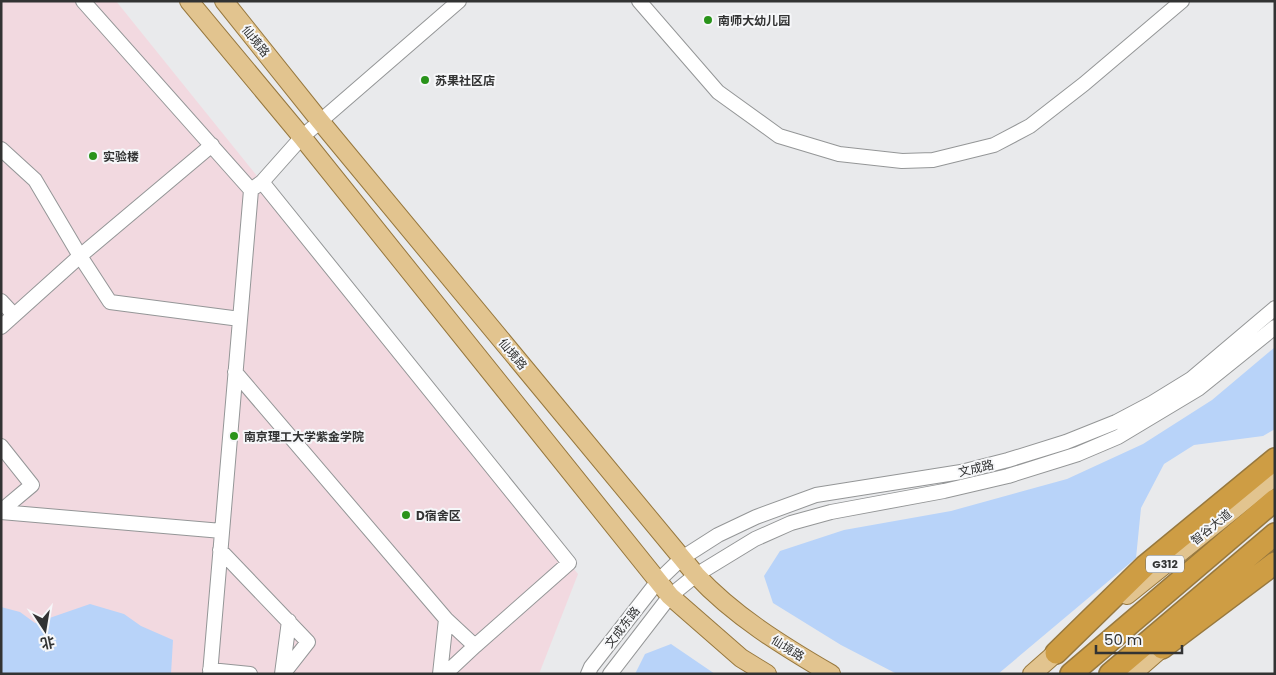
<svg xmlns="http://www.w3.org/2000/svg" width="1276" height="675" viewBox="0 0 1276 675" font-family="Poppins,'Noto Sans SC',sans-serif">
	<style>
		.education { fill: #f2d9e0 }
		.green { fill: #b8d3f9 }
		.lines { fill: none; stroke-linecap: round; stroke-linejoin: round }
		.minor-casing { stroke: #949697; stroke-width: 16 }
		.major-casing { stroke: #97783e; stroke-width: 20 }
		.highway-casing { stroke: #97783e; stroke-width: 24 }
		.minor { stroke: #fff; stroke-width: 14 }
		.major { stroke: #e2c48f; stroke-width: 18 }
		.highway { stroke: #ce9d44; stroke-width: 21 }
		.poi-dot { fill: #29931a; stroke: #f6f7f9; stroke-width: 2 }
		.labels { text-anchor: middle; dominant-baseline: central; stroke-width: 4; stroke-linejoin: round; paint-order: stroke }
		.shield { fill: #f6f7f9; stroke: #6d6e6e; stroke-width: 1 }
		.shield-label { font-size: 11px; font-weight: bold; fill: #323333 }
		.poi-label { font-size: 12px; font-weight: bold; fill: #323333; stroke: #f6f7f9; text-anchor: start }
		.street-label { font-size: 12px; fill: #323333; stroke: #f6f7f9 }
	</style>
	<rect width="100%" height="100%" fill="#e9eaec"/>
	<!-- education -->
	<path class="education" d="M1 1H116L578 574 539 674H1Z"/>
	<!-- green -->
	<path class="green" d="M1275 347V429L1263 436 1194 445 1164 464 1141 508 1136 558 998 674H897L841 645 773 603 764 576 780 551 844 530 951 511 1067 479 1143 444 1212 400Z
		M90 604 124 614 141 626 173 640 171 674H1V607L20 612 35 623Z
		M671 644 715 674H635L645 654Z"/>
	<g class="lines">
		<defs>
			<path id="minor" d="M83 1 251 190 210 674
				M639 1 718 92 779 136 839 154 902 161 933 160 994 145 1030 126 1084 84 1182 1
				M1 149 35 180 80 256 212 145
				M255 187 262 182 302 137 459 1
				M1 301 14 315
				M1 327 80 256 110 302 240 319
				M235 372 446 619 475 646 569 563 262 182
				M1 446 32 485 1 511
				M1 512 222 531
				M220 550 308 642 283 674
				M210 670 250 674
				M282 674 289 621
				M440 674 446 619
				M445 674 475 646
				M588 674 591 667 658 581 682 558 718 535 756 517 816 495 961 472 1008 460 1066 442 1116 422 1152 403 1191 379 1275 308
				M610 674 670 596 696 575 755 539 791 523 831 512 944 491 1008 476 1078 454 1118 437 1198 389 1275 327"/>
			<path id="major" d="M189 1 302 137 670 596 741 658 767 674
				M224 1 320 121 696 575C734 616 783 646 831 674
				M1127 595 1275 476
				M1032 674 1066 644
				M1132 674 1171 640"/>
			<path id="highway" d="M1162 648 1275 563
				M1056 653 1145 566 1275 459
				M1071 674 1275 500
				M1110 674 1275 534"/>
		</defs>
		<!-- minor casing -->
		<use href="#minor" class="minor-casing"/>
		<!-- major casing -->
		<use href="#major" class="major-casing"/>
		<!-- highway casing -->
		<use href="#highway" class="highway-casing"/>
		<!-- minor -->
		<use href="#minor" class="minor"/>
		<!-- major -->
		<use href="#major" class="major"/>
		<!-- highway -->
		<use href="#highway" class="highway"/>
	</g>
	<!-- markers -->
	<g class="poi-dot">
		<circle cx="708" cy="20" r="5"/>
		<circle cx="425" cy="80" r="5"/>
		<circle cx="93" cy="156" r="5"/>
		<circle cx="234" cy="436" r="5"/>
		<circle cx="406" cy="515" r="5"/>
	</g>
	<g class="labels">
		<!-- shield labels -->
		<rect class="shield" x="1146" y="555.5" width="38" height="17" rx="4"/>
		<g class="shield-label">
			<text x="1165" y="564">G312</text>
		</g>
		<!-- poi labels -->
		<g class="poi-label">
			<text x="718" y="20">南师大幼儿园</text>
			<text x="435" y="80">苏果社区店</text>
			<text x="103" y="156">实验楼</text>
			<text x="244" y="436">南京理工大学紫金学院</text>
			<text x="416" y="515">D宿舍区</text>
		</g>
		<!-- street labels -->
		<g class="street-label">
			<text transform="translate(256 41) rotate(51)">仙境路</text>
			<text transform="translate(513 354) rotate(50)">仙境路</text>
			<text transform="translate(976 468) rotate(-13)">文成路</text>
			<text transform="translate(1211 527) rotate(-39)">智谷大道</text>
			<text transform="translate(622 627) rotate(-52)">文成东路</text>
			<text transform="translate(788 648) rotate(32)">仙境路</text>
		</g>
	</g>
	<!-- border -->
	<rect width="1276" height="675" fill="none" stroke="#323333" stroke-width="5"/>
	<!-- north arrow -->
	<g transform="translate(45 630) rotate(168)" stroke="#f6f7f9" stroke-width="4" paint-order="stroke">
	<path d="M0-4L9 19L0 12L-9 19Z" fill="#323333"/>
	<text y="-8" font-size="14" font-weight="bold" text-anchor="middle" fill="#323333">北</text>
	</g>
	<!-- scale -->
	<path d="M1096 645v8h86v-8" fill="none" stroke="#323333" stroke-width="2.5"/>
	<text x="1104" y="645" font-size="15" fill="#323333" stroke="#f6f7f9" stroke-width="4" paint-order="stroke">50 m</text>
</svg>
